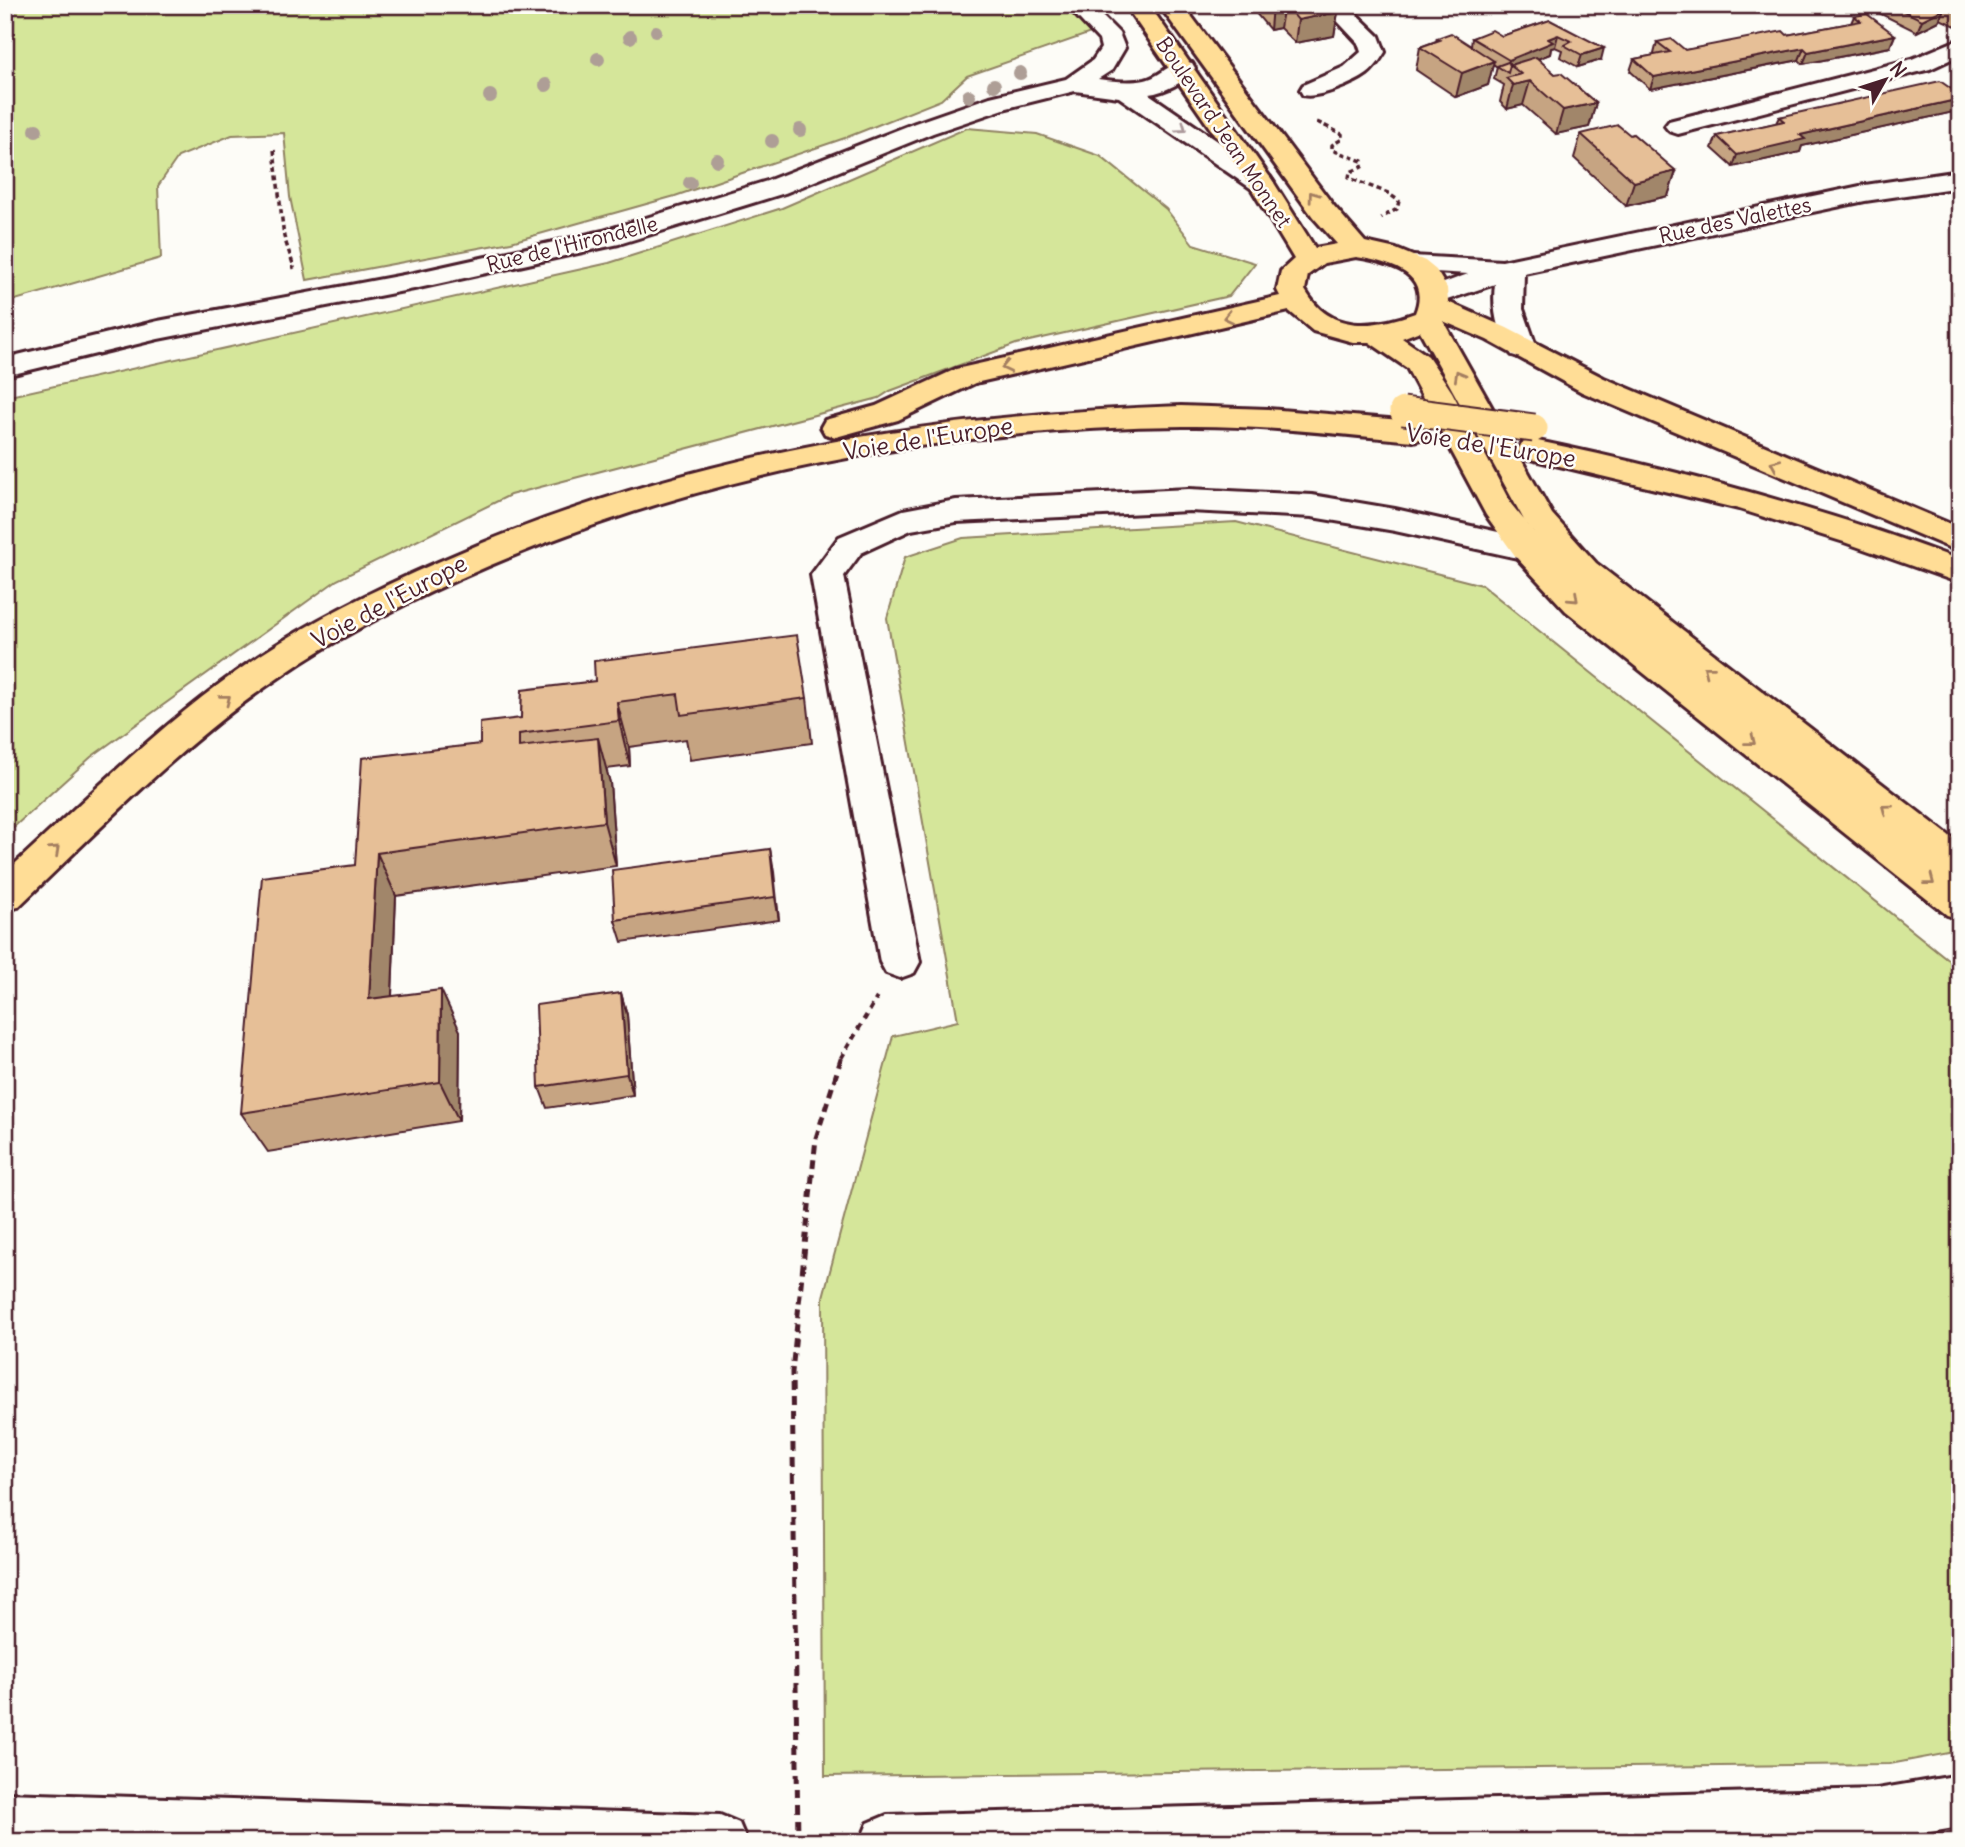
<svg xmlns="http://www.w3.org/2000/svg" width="1965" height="1847" viewBox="0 0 1965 1847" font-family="Delius,sans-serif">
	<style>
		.green { fill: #d5e69a; stroke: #908262; stroke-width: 2 }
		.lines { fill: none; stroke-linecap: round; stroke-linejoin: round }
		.minor-casing { stroke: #4a1f2b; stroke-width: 6 }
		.major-casing { stroke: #4a1f2b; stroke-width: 6 }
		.path-far2 { stroke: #4a1f2b; stroke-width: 3.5; stroke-dasharray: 5 3.5; stroke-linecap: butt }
		.path-far1 { stroke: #4a1f2b; stroke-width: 4.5; stroke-dasharray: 6 5; stroke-linecap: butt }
		.path { stroke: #4a1f2b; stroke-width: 5; stroke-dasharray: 9 6; stroke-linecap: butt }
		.minor { fill: #fdfcf7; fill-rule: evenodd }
		.major { fill: #ffdd96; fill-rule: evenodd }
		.major-bridge-casing { stroke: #4a1f2b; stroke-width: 31; stroke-linecap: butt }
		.major-bridge { stroke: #ffdd96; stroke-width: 27 }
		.tree { fill: #ae9e96 }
		.wall { fill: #c6a482; stroke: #4a1f2b; stroke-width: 2 }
		.shaded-wall { fill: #a1866a; stroke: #4a1f2b; stroke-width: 2 }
		.building { fill: #e6bf97; stroke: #4a1f2b; stroke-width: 2 }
		.oneway { stroke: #ac999b }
		.oneway2 { stroke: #a47e60 }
		.labels { text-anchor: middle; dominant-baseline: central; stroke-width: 5; stroke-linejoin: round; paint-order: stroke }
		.far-street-label { font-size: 21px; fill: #4a1f2b; stroke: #fdfcf7 }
		.street-label { font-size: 24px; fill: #4a1f2b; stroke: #fdfcf7 }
	</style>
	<rect width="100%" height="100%" fill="#fdfcf7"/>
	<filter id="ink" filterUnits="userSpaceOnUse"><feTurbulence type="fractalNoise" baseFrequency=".0143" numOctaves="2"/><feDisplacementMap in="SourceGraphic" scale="14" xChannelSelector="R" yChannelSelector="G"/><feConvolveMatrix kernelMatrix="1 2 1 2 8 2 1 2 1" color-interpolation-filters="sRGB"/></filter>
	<g filter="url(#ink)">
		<!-- green -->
		<path class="green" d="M5 5H1091L1108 27 967 76 941 100 845 138 675 196 511 242 307 280 290 197 284 133 232 135 178 157 158 186 161 258 5 303Z
			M967 128 1037 134 1100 156 1166 209 1193 244 1255 263 1229 296 1016 344 890 391 879 398 510 495 337 580 91 757 5 835V397L609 263 782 208Z
			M1236 522 1482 585 1960 969V1751L1890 1764 825 1776 823 1297 893 1036 958 1021 887 618 905 557 963 538Z"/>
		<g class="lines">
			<defs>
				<path id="minor" d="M1066 5H1091L1119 33 1125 48 1112 70 1098 79C1114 81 1129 83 1145 80 1163 76 1171 58 1192 63L1195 68C1186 82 1165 92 1149 94L1270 177 1274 183 1270 189 1261 191 1252 189 1119 97 1075 91 1007 108 933 133 785 193 619 244 414 289 158 339 5 376V358L158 321 414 273 603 231 767 181 915 123 990 97 1066 79 1093 60 1101 48 1099 40Z
					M1329 5H1353L1352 10 1379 36 1385 52C1380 60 1375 68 1367 74 1355 83 1317 99 1303 95L1300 90 1303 85 1344 67 1361 52 1358 43 1328 11Z
					M1960 39V55L1930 69 1678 134 1669 131 1665 126 1669 121 1912 59Z
					M1960 171V187L1865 201 1524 273 1523 309 1537 349 1532 355 1522 358 1512 355C1497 334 1492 309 1495 284L1435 304 1425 302 1421 296 1425 290 1468 274 1402 270 1398 264 1402 258 1412 256 1502 261 1865 185Z
					M1189 489 1312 495 1395 509 1525 538 1554 528 1565 531 1570 539 1565 547 1527 560 1395 531 1312 517 1189 511 956 522 911 530 861 553 844 576 920 962 914 973 900 978 886 973 880 962 811 575 839 537 903 510 956 500Z
					M1960 1775V1827L1877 1841 860 1842 868 1823 887 1815 1877 1789Z
					M5 1793 720 1815 739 1823 747 1842H5Z"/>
				<path id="major" d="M1125 5H1149L1274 183 1315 248 1337 244 1313 217 1159 5H1183L1333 205 1365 242 1396 249 1425 261 1436 270 1447 288 1448 302 1507 328 1604 378 1960 528V552L1582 392 1487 340 1443 321 1552 514 1596 563 1960 844V880L1954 878 1960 882V919L1947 915 1566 611 1516 557 1486 515 1407 368 1369 342H1353L1313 331 1289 311 975 383 898 420 836 437 825 434 821 427 825 420 876 406 956 369 1280 296 1277 290 1281 271 1294 259 1248 183ZM1356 257C1387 262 1432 272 1415 313 1374 328 1330 334 1305 290L1308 275 1324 263ZM1420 331 1524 520 1555 558 1511 504 1452 392 1428 356 1402 338Z
					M1181 406 1268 409 1413 421 1424 424 1428 431 1424 438 1413 441C1337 434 1260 425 1183 426 935 428 686 476 459 579 399 606 339 636 284 674 186 739 103 826 18 907L5 911V873C87 798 166 718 259 656 315 619 376 589 438 562 676 456 922 415 1181 406Z
					M1533 440C1678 470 1821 508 1960 560V583L1844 542 1739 509 1522 457 1518 450 1522 443Z"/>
			</defs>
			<!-- minor casing -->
			<use href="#minor" class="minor-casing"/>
			<!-- major casing -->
			<use href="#major" class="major-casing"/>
			<!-- path-far2 -->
			<path class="path-far2" d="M1317 122 1342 134V139L1332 145V150L1362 161V167L1350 172 1349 178 1388 193 1399 201 1397 209 1381 218
				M274 150 284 237 294 267 292 268"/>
			<!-- path-far1 -->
			<path class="path-far1" d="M841 1058 877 998"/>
			<!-- path -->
			<path class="path" d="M798 1842 792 1372 816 1138 842 1056"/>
			<!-- minor -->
			<use href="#minor" class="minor"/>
			<!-- major -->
			<use href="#major" class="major"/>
			<defs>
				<path id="major-bridge" d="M1403 411 1534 428"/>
			</defs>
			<!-- major-bridge casing -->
			<use href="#major-bridge" class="major-bridge-casing"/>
			<!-- major-bridge -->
			<use href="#major-bridge" class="major-bridge"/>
		</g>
		<!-- trees -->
		<g class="tree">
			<circle cx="656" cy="31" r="6"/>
			<circle cx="630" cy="37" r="7"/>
			<circle cx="598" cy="59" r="7"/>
			<circle cx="1020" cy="73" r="7"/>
			<circle cx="546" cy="85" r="7"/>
			<circle cx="994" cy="85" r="7"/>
			<circle cx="490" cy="96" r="7"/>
			<circle cx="969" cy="96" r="7"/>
			<circle cx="36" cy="130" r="7"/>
			<circle cx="800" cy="130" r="7"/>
			<circle cx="772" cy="141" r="7"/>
			<circle cx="717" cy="160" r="7"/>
			<circle cx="690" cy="183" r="7"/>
		</g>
		<!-- wall -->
		<path class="wall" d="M1252 5H1331L1338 12 1334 36 1295 43 1280 28 1270 30 1254 11V8Z
			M1517 5H1547L1531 12Z
			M1874 5H1937L1941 7 1942 5H1960V26L1958 27 1940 19 1939 21 1917 32 1875 11 1873 8Z
			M1854 16 1895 35 1890 47 1803 64 1799 60 1650 89 1630 71 1634 59 1655 55 1654 54 1657 42 1685 50 1787 35 1851 23Z
			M1550 20 1601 60 1578 67 1560 57 1562 50 1555 47 1551 48 1550 54 1537 59 1555 74 1596 103 1589 127 1556 134 1523 105 1507 109 1500 102 1504 85 1494 79 1497 67 1493 64 1488 85 1456 97 1416 70 1420 47 1436 41 1437 38 1471 46 1472 38 1502 36Z
			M1960 95V107L1958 111 1802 146 1800 152 1733 167 1712 148 1717 136 1776 123 1779 117Z
			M1581 134 1630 135 1676 171 1668 196 1626 206 1574 158Z
			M522 690 807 698 812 743 690 760 686 739 629 747 630 766 606 769 610 783 616 866 396 896 392 996 460 1031 459 1121 268 1152 241 1113 355 865 480 744 521 718Z
			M770 849 779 920 622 942 615 920Z
			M621 993 627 1015 633 1095 547 1108 539 1087Z"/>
		<!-- shaded-wall -->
		<path class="shaded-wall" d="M1272 5H1284L1280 28 1270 30Z
			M1533 5H1547L1531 12Z
			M1944 9 1939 21 1917 32 1922 20Z
			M1338 12 1334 36 1295 43 1298 20Z
			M1558 35 1555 47 1551 48 1550 54 1514 68 1510 65 1506 72 1509 60 1548 39Z
			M1895 35 1890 47 1803 64 1808 52Z
			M1604 48 1601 60 1578 67 1582 55Z
			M1804 48 1799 60 1650 89 1654 77Z
			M1494 61 1488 85 1456 97 1462 73Z
			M1530 81 1523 105 1507 109 1513 85Z
			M1960 99V107L1958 111 1802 146 1800 152 1733 167 1737 155 1800 135Z
			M1596 103 1589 127 1556 134 1563 110Z
			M1676 171 1668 196 1626 206 1634 182Z
			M617 702 629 747 630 766 619 721Z
			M598 738 610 783 616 866 604 822Z
			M770 849 774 872 779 920 775 897Z
			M377 853 396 896 390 1040 369 999Z
			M441 990 460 1031 459 1121 440 1082Z
			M621 993 627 1015 633 1095 627 1074Z"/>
		<!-- building -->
		<path class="building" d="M1285 5H1331L1338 12 1298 20Z
			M1891 5H1937L1944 9 1922 20Z
			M1942 5H1960V14Z
			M1867 14 1895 35 1808 52 1804 48 1654 77 1634 59 1670 52 1657 42 1672 39 1685 50 1783 31 1787 35 1861 21 1854 16Z
			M1550 20 1604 48 1582 55 1564 45 1571 41 1558 35 1548 39 1553 42 1509 60 1472 38 1492 30 1502 36Z
			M1451 33 1494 61 1462 73 1420 47 1440 40 1437 38Z
			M1536 57 1555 74 1561 73 1596 103 1563 110 1530 81 1513 85 1506 78 1521 74 1510 65Z
			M1508 62 1511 65H1510L1508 73 1497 66Z
			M1940 81 1960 95V99L1800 135 1805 139 1737 155 1717 136 1784 121 1779 117Z
			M1618 125 1630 135 1633 134 1676 171 1634 182 1581 134Z
			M797 635 807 698 681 715 678 694 617 702 619 721 519 734V747L598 738 604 822 377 853 369 999 441 990 440 1082 241 1113 262 877 355 865 362 758 480 744V723L521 718 522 690 595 681 594 661Z
			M770 849 775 897 615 920 612 870Z
			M621 993 627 1074 539 1087 536 1005Z"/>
		<!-- one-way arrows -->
		<defs><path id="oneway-chevron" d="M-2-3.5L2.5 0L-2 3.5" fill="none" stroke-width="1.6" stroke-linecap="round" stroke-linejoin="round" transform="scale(1.75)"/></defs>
		<use class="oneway" href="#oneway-chevron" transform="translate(1182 128) rotate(35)"/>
		<g class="oneway2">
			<use href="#oneway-chevron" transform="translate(1313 196) rotate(-126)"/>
			<use href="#oneway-chevron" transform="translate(1228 317) rotate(167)"/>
			<use href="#oneway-chevron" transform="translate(1006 367) rotate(167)"/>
			<use href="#oneway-chevron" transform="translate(1459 375) rotate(-119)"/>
			<use href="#oneway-chevron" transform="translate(1775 464) rotate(-157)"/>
			<use href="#oneway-chevron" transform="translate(1574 598) rotate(43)"/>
			<use href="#oneway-chevron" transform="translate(1708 670) rotate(-142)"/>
			<use href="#oneway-chevron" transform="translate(226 699) rotate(-38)"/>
			<use href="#oneway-chevron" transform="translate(1751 741) rotate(38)"/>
			<use href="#oneway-chevron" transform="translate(1886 809) rotate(-143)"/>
			<use href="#oneway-chevron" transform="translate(55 850) rotate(-43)"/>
			<use href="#oneway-chevron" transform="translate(1930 881) rotate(38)"/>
		</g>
	</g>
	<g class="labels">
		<!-- far-street labels -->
		<g class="far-street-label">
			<text transform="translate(1224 132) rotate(56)">Boulevard Jean Monnet</text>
			<text transform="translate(1735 220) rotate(-12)">Rue des Valettes</text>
			<text transform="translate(572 244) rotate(-14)">Rue de l'Hirondelle</text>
		</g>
		<!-- street labels -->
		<g class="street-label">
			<text transform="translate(928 438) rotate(-9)">Voie de l'Europe</text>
			<text transform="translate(1491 445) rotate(9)">Voie de l'Europe</text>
			<text transform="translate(389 601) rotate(-28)">Voie de l'Europe</text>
		</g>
	</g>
	<!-- margin -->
	<rect width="1965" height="1847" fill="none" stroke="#fdfcf7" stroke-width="28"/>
	<rect x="14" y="14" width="1937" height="1819" fill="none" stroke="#4a1f2b" stroke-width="2.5" filter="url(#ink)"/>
	<!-- north arrow -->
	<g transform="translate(1885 80) rotate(51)" stroke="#fdfcf7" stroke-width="5" paint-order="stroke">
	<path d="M0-5L12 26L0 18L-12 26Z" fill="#4a1f2b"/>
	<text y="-10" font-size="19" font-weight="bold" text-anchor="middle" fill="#4a1f2b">N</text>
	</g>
</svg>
